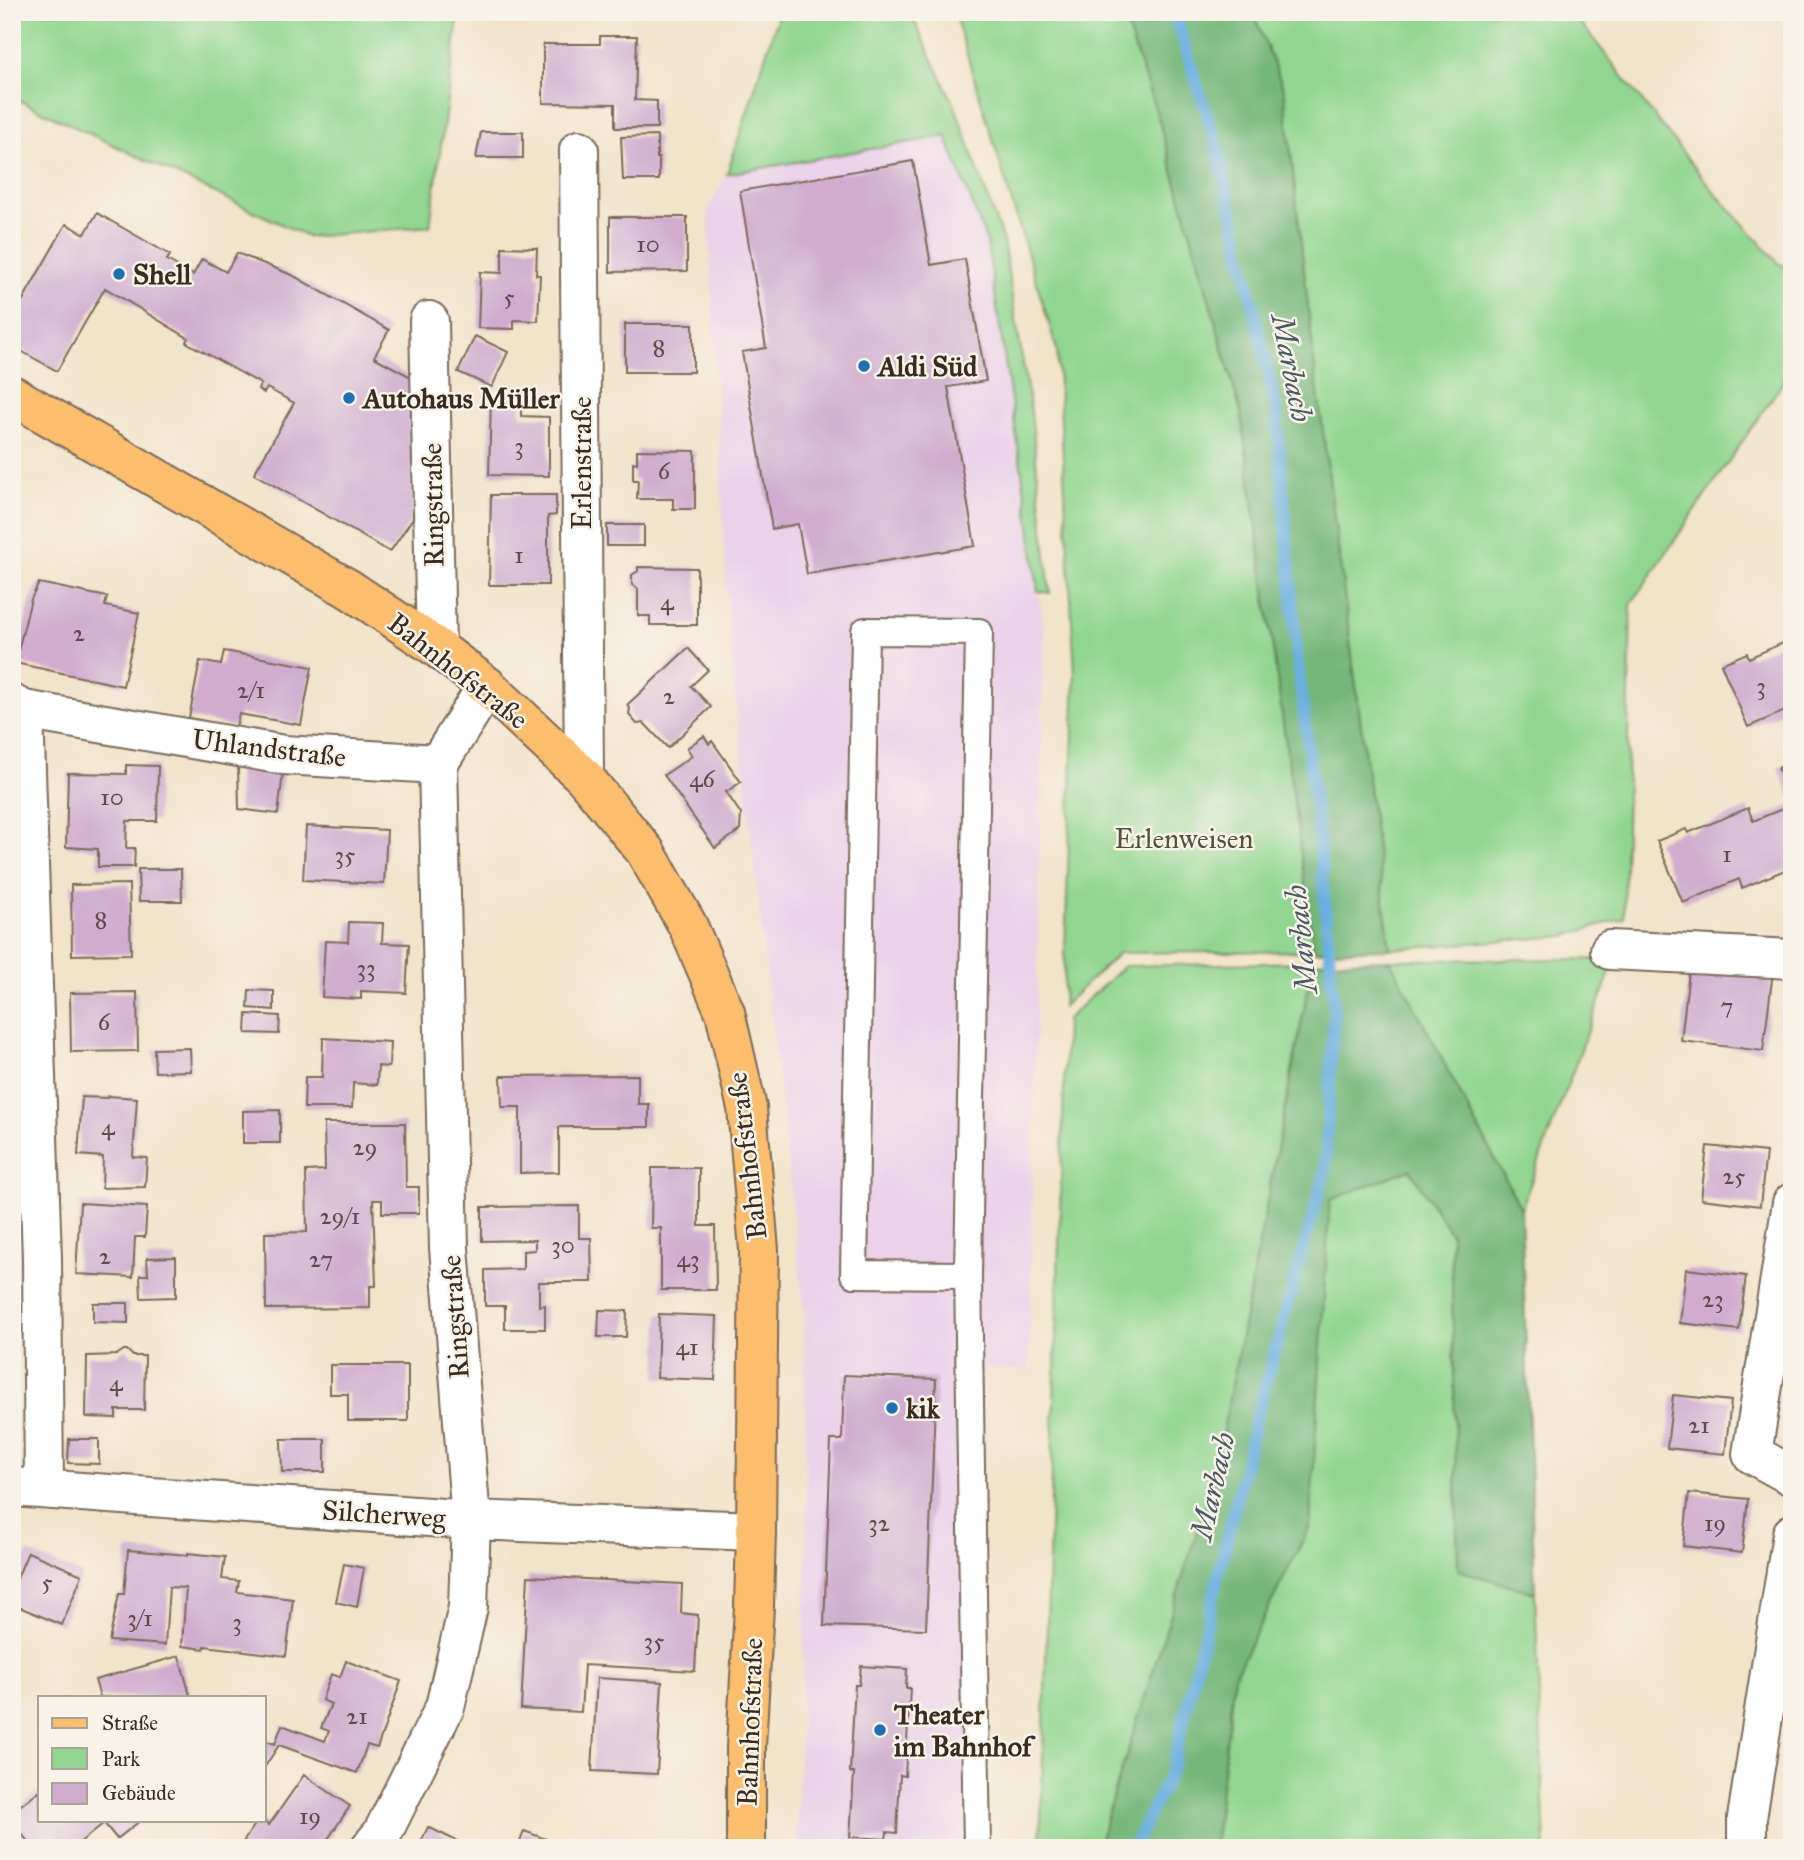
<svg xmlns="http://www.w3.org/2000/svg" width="1804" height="1860" viewBox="0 0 1804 1860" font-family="'IM FELL Great Primer',serif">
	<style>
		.built { fill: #ecd1ea }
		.green { fill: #90d690; stroke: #668057; stroke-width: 2 }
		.forest { fill: #74b77a; stroke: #58704c; stroke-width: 2 }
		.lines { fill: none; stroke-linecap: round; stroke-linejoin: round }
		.stream { stroke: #69afdf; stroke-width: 12 }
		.building { fill: #d0add0 }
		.lane-casing { stroke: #7b6b5a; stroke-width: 30 }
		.street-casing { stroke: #7b6b5a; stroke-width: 42 }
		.primary-casing { stroke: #7b6b5a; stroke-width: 42 }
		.lane { stroke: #fff; stroke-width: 26 }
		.street { stroke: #fff; stroke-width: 38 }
		.primary { stroke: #fbbd6e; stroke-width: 38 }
		.poi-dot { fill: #1f6fb2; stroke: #f7f3e8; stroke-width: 2.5 }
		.labels { text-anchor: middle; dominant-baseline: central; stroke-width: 5; stroke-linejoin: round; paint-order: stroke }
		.number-label { font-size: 24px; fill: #604b4a }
		.poi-label { font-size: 28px; font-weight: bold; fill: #3b2a1e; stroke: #f7f3e8; text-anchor: start }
		.street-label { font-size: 28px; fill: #3b2a1e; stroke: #f7f3e8 }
		.park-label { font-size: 28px; fill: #50553a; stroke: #f7f3e8 }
		.water-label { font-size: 30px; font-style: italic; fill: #4b5962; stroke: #f7f3e8 }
	</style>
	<rect width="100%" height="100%" fill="#f7f3e8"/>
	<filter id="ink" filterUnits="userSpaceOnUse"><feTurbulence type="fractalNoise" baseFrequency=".0143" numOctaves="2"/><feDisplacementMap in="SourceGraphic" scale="14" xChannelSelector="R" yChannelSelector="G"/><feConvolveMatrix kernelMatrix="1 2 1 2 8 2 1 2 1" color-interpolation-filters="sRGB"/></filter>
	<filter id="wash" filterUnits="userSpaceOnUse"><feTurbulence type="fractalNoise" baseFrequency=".00686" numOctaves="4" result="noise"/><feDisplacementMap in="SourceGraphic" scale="28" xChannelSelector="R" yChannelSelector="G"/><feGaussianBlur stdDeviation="1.57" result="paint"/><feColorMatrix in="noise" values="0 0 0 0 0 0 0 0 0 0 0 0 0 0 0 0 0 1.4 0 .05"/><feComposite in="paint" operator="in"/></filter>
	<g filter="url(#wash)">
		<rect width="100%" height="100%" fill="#f2e3c9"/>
		<!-- built -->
		<path class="built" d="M946 136 987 242 1044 630 1029 1370 980 1368 967 1848H796L807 1555 804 1308 729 639 708 211 727 174Z"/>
		<!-- green -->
		<path class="green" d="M12 12H459L430 226 308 237 12 97Z
			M776 12H910L956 109 1003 241 1031 412 1050 593 1038 591 1030 525 987 242 946 136 727 174 777 20Z
			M954 12H1122L1158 117 1241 413 1314 951 1119 953 1063 1006 1075 674 1057 350Z
			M1253 12H1572L1711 188 1779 264 1792 268V369L1631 604 1624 918 1565 936 1390 949 1315 370 1284 90Z
			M1615 959 1521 1209 1390 960Z
			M1313 962 1214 1479 1097 1848H1040L1066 1020 1124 966Z
			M1410 1169 1451 1234 1458 1569 1535 1593 1545 1848H1214L1234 1676 1310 1526 1329 1200Z"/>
		<!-- forest -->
		<path class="forest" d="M1122 12H1253L1284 90 1315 370 1390 949 1314 951 1241 413 1158 117Z
			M1390 960 1521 1209 1535 1593 1458 1570 1451 1234 1410 1169 1330 1200 1310 1526 1234 1676 1214 1848H1097L1214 1478 1313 962Z"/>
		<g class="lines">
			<!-- stream -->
			<path class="stream" d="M1133 1848 1172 1769 1255 1422 1325 1171 1334 1008 1320 847 1298 665 1276 408 1217 146 1174 12"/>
		</g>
		<g id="blocks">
			<!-- building -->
			<path class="building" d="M600 36H637L635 100 657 101V128H615V104L543 103V44H600Z
				M481 132H523V158H476Z
				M657 136V158H659V180H623L621 137Z
				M913 161 931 265 965 259 986 381 948 387 975 546 807 574 798 524 772 529 742 352 766 348 740 191Z
				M97 213 170 255 167 260 193 275 202 259 226 272 237 253 292 275 389 330 374 357 413 378V518L390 552 254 474 294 403 267 388 264 393 258 389 261 384 186 342 188 338 105 288 57 371 12 346V319L66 224 85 234Z
				M610 217H687V271L610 272Z
				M502 247 537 248 536 275H540L538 321 514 320V329L478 328 480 272 502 273Z
				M625 324H693V372H625Z
				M475 336 508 352 492 387 458 372Z
				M491 397H521V416L549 417V476L489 475Z
				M637 450 695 451V509H673V499H637L638 480H633V462L637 463Z
				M491 495H556V515L548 516V585H489Z
				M607 525H644V546H607Z
				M638 567 697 568V625H650V616H638V589L632 585V575L638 571Z
				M39 583 107 597 105 606 139 613 123 686 15 663 31 599Z
				M1792 639V708L1748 727 1721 664 1747 653 1749 658Z
				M688 648 708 670 691 686 711 707 668 748 644 723 637 724 629 715 630 708 627 705Z
				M224 651 312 667 301 725 239 714 236 727 189 718 200 661 221 665Z
				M704 736 709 744 712 741 741 782 726 792 741 814 740 830 715 848 664 775 692 756 687 748Z
				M1792 762V800L1778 768Z
				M126 765 158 766 157 821H127L126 848H135L134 867H98V849L66 847 68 773 126 774Z
				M238 767 283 772 278 814 239 809Z
				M1792 805V867L1742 888 1739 879 1683 903 1657 841 1686 829 1688 833 1748 808 1753 821Z
				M306 826 387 830 384 884 303 880Z
				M138 869H181L182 901H139Z
				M129 884 131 954 72 955 71 885Z
				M349 922 383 923 382 943 409 944 406 993 361 991V999L322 997 325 941 348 942Z
				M1690 962 1773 972 1763 1051 1681 1041Z
				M249 990 274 991V1010L248 1008Z
				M137 992 138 1051 71 1052 70 993Z
				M247 1014 280 1016 279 1034 246 1033Z
				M323 1038 390 1042 389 1067 378 1066 377 1085 353 1083 352 1108H304L305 1077H322Z
				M190 1048 191 1071 155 1072 154 1049Z
				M638 1075V1104H649V1127H559V1172L520 1173V1107H502L501 1076Z
				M108 1096 137 1098 133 1157 147 1158 145 1187 102 1188 103 1157 78 1155 82 1097 107 1098Z
				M280 1110V1143H243V1111Z
				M324 1123H405L406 1187H419V1213H382V1200H373L376 1286H370V1308L266 1309 265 1233 307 1232 306 1171 325 1170Z
				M1707 1146 1766 1152 1760 1206 1701 1199Z
				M652 1168H699V1226H715L716 1290H661V1228H651Z
				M80 1203 147 1207 145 1237H135L133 1277 76 1274Z
				M579 1206V1238H591L592 1282H539V1306L545 1305V1329H505V1306H485V1270L523 1269V1251L535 1250V1240L482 1241V1207Z
				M176 1257V1297L141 1298 140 1275H148L147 1258Z
				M1686 1269 1746 1276 1739 1330 1680 1323Z
				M93 1303H128V1323L93 1322Z
				M599 1310 627 1311 626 1337H598Z
				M659 1314 717 1316 715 1380 657 1378Z
				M124 1350H127L133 1356H145L144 1410H116V1418L86 1417 87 1356 116 1355Z
				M330 1365H408V1421H348V1394H330Z
				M844 1375 936 1379 926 1629 824 1626 831 1440H842Z
				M1673 1395 1731 1401 1725 1454 1667 1448Z
				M69 1439H99V1464L68 1463Z
				M281 1439H325V1472H282Z
				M1689 1493 1748 1499 1742 1553 1683 1546Z
				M128 1550 188 1555V1553L225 1557 222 1579 239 1581 237 1592 293 1599 286 1656 205 1646 204 1649 182 1646 186 1588 169 1587 165 1645 109 1641 119 1594H124Z
				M28 1552 82 1575 62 1625 12 1604V1590Z
				M344 1564 364 1568 357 1607 336 1602Z
				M528 1576 682 1584 681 1613 698 1615 695 1671 584 1665 581 1712 521 1709Z
				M179 1656 190 1695 182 1697H100L95 1680Z
				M346 1661 401 1681 377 1748 367 1745 357 1773 279 1745 264 1768V1740L275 1744 282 1725 325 1741 329 1731 321 1728 331 1704 322 1700 331 1674 340 1677Z
				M861 1666 907 1669 906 1688H910L905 1776 900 1775 897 1833 887 1832 886 1839 850 1837 854 1773 850 1772 855 1685H859Z
				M597 1678 662 1682 657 1774 592 1771Z
				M304 1775 350 1806 322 1848H239L258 1820H262L269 1825Z
				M40 1790V1820H141L117 1839 104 1823 73 1848H33L12 1822V1812Z
				M428 1827 471 1848H418Z
				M524 1831 546 1839 543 1848H518Z"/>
		</g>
	</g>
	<g filter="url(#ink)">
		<use href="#blocks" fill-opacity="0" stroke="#7b6b5a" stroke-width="2"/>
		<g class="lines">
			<defs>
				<path id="lane" d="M968 1275 854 1274 865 631 979 632 968 1275 977 1848"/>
				<path id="street" d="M579 150 584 777
					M429 321 436 647
					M12 704 24 710 284 755 438 764 487 686
					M24 710 42 1259 44 1489
					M1610 950 1792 959
					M1792 1203 1752 1454 1792 1476
					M12 1487 471 1520 756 1531
					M370 1848 382 1834 445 1707 468 1607 471 1520 449 1248 438 764
					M1747 1848V1818L1792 1534"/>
				<path id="primary" d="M12 395 349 589 436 647 487 686 584 777 645 851 688 926 725 1012 747 1108 759 1250 756 1531 754 1607 746 1747V1848"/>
			</defs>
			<!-- lane casing -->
			<use href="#lane" class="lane-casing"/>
			<!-- street casing -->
			<use href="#street" class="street-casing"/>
			<!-- primary casing -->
			<use href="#primary" class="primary-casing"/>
			<!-- lane -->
			<use href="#lane" class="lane"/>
			<!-- street -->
			<use href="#street" class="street"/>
			<!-- primary -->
			<use href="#primary" class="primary"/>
		</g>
	</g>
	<!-- markers -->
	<g class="poi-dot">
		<circle cx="119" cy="274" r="7"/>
		<circle cx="864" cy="366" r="7"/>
		<circle cx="349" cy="398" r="7"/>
		<circle cx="892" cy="1408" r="7"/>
		<circle cx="880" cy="1730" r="7"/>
	</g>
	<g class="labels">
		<!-- number labels -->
		<g class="number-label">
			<text x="648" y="244">10</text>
			<text x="509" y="297">5</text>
			<text x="659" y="348">8</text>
			<text x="519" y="446">3</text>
			<text x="664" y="471">6</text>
			<text x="519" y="555">1</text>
			<text x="667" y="602">4</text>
			<text x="79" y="633">2</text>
			<text x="1761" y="686">3</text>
			<text x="251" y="690">2/1</text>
			<text x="669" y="696">2</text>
			<text x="702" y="779">46</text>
			<text x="112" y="797">10</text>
			<text x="1727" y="854">1</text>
			<text x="345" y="855">35</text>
			<text x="101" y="920">8</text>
			<text x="366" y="968">33</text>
			<text x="1727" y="1006">7</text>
			<text x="104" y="1022">6</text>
			<text x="108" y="1127">4</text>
			<text x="365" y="1147">29</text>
			<text x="1734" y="1176">25</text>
			<text x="340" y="1216">29/1</text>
			<text x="563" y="1245">30</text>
			<text x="105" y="1256">2</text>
			<text x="321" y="1259">27</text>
			<text x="688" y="1259">43</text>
			<text x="1713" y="1299">23</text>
			<text x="687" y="1347">41</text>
			<text x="116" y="1383">4</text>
			<text x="1699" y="1425">21</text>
			<text x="879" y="1523">32</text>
			<text x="1715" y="1523">19</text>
			<text x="47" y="1582">5</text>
			<text x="140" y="1618">3/1</text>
			<text x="237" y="1622">3</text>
			<text x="654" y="1641">35</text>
			<text x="357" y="1716">21</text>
			<text x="310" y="1816">19</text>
		</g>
		<!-- poi labels -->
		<g class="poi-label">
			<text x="133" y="274">Shell</text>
			<text x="878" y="366">Aldi Süd</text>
			<text x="363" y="398">Autohaus Müller</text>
			<text x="906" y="1408">kik</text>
			<text x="894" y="1714">Theater<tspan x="894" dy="32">im Bahnhof</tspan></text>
		</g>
		<!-- street labels -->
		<g class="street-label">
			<text transform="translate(581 463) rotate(-90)">Erlenstraße</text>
			<text transform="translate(433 505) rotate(-91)">Ringstraße</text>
			<text transform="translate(458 671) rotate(38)">Bahnhofstraße</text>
			<text transform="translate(269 748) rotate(7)">Uhlandstraße</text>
			<text transform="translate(747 1156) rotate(-97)">Bahnhofstraße</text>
			<text transform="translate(455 1317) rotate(-94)">Ringstraße</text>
			<text transform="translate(384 1514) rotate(4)">Silcherweg</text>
			<text transform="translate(750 1722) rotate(-88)">Bahnhofstraße</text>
		</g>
		<!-- park labels -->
		<g class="park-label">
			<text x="1184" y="838">Erlenweisen</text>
		</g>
		<!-- water labels -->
		<g class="water-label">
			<text transform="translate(1292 368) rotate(79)">Marbach</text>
			<text transform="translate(1301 939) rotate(-96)">Marbach</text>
			<text transform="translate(1213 1486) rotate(-77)">Marbach</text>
		</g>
	</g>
	<!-- margin -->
	<rect width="1804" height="1860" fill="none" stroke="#f7f3e8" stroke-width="42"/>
	<!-- legend -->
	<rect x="38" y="1696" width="228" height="126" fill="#f7f3e8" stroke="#aca397" stroke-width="2"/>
	<rect x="52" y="1718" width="35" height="10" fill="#fbbd6e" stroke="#aca397" stroke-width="2"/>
	<text x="102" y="1730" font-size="21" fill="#3b2a1e">Straße</text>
	<rect x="52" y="1748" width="35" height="21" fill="#90d690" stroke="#aca397" stroke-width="2"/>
	<text x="102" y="1766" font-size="21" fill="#3b2a1e">Park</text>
	<rect x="52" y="1783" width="35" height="21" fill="#d0add0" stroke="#aca397" stroke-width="2"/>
	<text x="102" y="1800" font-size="21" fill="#3b2a1e">Gebäude</text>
</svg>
